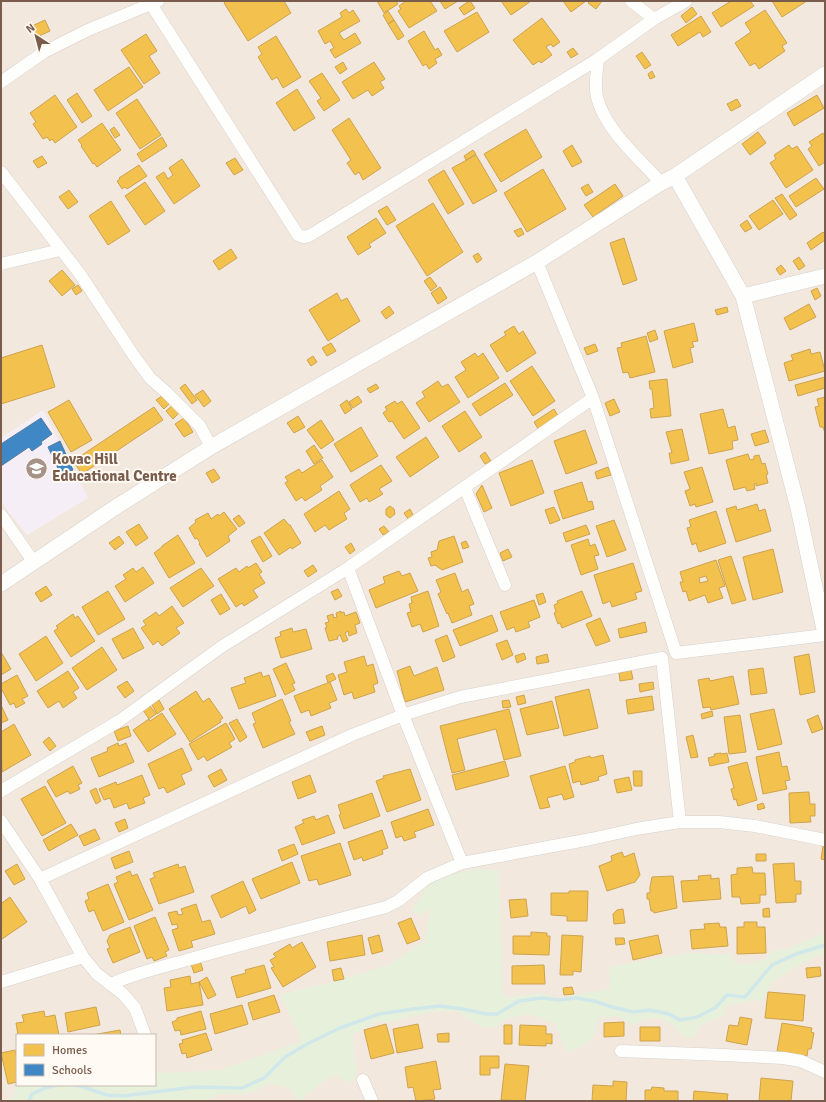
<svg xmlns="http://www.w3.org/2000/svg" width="826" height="1102" viewBox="0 0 826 1102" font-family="Signika,sans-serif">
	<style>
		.residential { fill: #f2e8de; fill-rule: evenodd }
		.education { fill: #f6eef6 }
		.green { fill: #e7f0db }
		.homes { fill: #f2c14e; stroke: #cea34e; fill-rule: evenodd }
		.schools { fill: #3f88c5; stroke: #517ba1 }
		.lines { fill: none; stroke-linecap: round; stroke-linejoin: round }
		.stream { stroke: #d0e8ea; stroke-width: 3.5 }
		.minor-casing { stroke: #d7d1cb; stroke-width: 13 }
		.tertiary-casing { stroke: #d7d1cb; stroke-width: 16 }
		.minor { stroke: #fefefd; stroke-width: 12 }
		.tertiary { stroke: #fefefd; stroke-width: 15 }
		.labels { text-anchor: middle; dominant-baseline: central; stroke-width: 4; stroke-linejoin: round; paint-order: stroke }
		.poi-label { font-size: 15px; font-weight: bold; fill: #7a5c4d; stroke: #fffaf3; text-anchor: start }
	</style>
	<rect width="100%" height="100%" fill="#f9f5f0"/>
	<!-- residential -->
	<path class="residential" d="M1 1H825V1101H1ZM17 1035H155V1085H17Z"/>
	<!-- education -->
	<path class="education" d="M43 410 88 498 27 535 1 502V438Z"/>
	<!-- green -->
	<path class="green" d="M476 869 499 871 503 998 541 993 557 998 610 989 609 967 687 953 729 954 736 963C756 966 762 961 776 949H787L824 933 825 957 822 954 797 966 772 982 763 1000 741 1002 726 1007 722 1016 699 1026 695 1036 685 1038C669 1019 655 1010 632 1026L619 1016 598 1018 595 1034 587 1044 567 1052 561 1040 555 1023 527 1014 505 1019 497 1027 486 1028 469 1020 456 1011 430 1012 390 1022H377L352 1035 357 1072 351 1084 334 1074 318 1085 300 1101 288 1088 271 1083 244 1095 222 1094 203 1101H1L13 1098 15 1091 19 1085H155V1072L162 1073 221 1070 302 1041 280 994 329 983 389 965 424 941 430 915 429 909 417 916 412 909 427 886 446 876Z"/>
	<!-- homes -->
	<path class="homes" d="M226 1H284L291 13 248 41 224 3Z
		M377 1H396L398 4 384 13Z
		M406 1H430L437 11 409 28 398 11 401 9 399 6Z
		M440 1H458L445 9Z
		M469 1H470L475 8 464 15 459 8Z
		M501 1H531L511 15Z
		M563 1H586L571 12Z
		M590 1H602L596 9 588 3Z
		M731 1H750L754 6 721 27 712 13Z
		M772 1H807L782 17Z
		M692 7 697 14 686 23 681 16Z
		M346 9 349 13 353 10 360 21 339 33 344 40 355 33 361 43 335 58 330 50 334 48 330 41 325 44 318 31 342 17 340 13Z
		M765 10 787 43 782 46 785 51 759 69 755 63 750 66 735 43 751 32 745 23Z
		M388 11 394 20 388 24 383 15Z
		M477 12 489 32 457 52 444 31Z
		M701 16 711 32 703 37 700 32 678 46 671 35Z
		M542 18 560 42 553 47 551 44 546 47 552 55 541 63 539 61 533 65 513 40Z
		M45 20 50 31 37 37 32 26Z
		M394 20 404 36 398 40 388 24Z
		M424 31 435 50 438 48 442 55 435 59 437 63 429 69 426 64 423 66 408 41Z
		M146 34 157 51 149 56 160 73 144 84 121 50Z
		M276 36 301 77 283 88 277 77 272 80 258 57 262 54 258 47Z
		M573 48 578 54 571 58 567 52Z
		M642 52 651 65 645 69 636 56Z
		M343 62 347 69 340 74 335 67Z
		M374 62 385 79 380 82 384 88 372 96 368 90 353 99 342 82Z
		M129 67 143 87 108 111 94 90Z
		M652 71 655 77 650 79 648 74Z
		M322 73 340 100 324 111 317 101 321 98 309 81Z
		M297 89 315 118 294 131 276 103Z
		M77 93 92 116 82 123 67 100Z
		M55 95 77 127 55 143 52 139 50 141 47 137 43 139 33 124 36 122 30 113Z
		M817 95 824 108 794 126 787 113Z
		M137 99 161 135 140 149 116 113Z
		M737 99 741 106 731 111 727 104Z
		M349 118 381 168 363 180 359 172 355 175 347 163 351 160 332 130Z
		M102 123 121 150 97 167 94 163 93 164 81 146 82 145 78 140Z
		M114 127 120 135 115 138 110 130Z
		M526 129 542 157 501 182 484 154Z
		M758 132 766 143 750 155 742 144Z
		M823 133 825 136V162L819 166 808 149 812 146 809 142Z
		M162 137 167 146 142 162 137 154Z
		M572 145 582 162 572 167 563 151Z
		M789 145 792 149 797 146 813 170 786 188 770 163 776 159 774 155Z
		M473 150 476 154 466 160 464 156Z
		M476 155 497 191 473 204 452 168Z
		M42 156 47 163 38 168 33 161Z
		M235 158 243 170 234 175 226 163Z
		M182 159 200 186 174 204 156 177 164 172 168 179 173 175 169 168Z
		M139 165 147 176 127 189 125 187 122 189 117 181 120 179 119 178Z
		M543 169 566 209 527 232 504 193Z
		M444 170 464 204 448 214 428 180Z
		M816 178 824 189 796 207 789 196Z
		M145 182 165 211 145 225 125 196Z
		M588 184 593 192 586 196 581 188Z
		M615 184 623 196 593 217 584 205Z
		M69 190 78 202 68 209 59 197Z
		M782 194 797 215 790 220 775 198Z
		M773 200 783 214 759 230 749 216Z
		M111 201 130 231 108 245 89 216Z
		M433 203 463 252 427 276 396 226Z
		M387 206 396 220 387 225 378 211Z
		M376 218 386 233 369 244 371 247 358 255 347 237Z
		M747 220 752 228 745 232 740 225Z
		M521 228 524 234 518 237 514 231Z
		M823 232 825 234V240L811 250 807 243Z
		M624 238 637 280 623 285 610 243Z
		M231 249 237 258 219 270 213 261Z
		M478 253 482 259 477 263 473 256Z
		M799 257 805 266 799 270 793 261Z
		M781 265 786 271 780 275 776 269Z
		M62 270 75 285 62 296 49 281Z
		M430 277 437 286 431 291 424 281Z
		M78 285 82 291 76 295 72 289Z
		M440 287 447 298 438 304 431 293Z
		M817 288 821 296 815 300 811 291Z
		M337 293 341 301 347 298 360 321 328 341 309 310Z
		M809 304 816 317 790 330 784 318Z
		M389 306 394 313 386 319 381 312Z
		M727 307 728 312 717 315 715 310Z
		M694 323 698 341 692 342 694 347 690 348 693 362 673 368 664 331Z
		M514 326 519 334 523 331 536 353 507 372 490 345 506 335 504 332Z
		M655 330 658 339 650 342 647 333Z
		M646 336 655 372 630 378 628 372 623 373 617 348 622 347 621 343Z
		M331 343 336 351 327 356 322 348Z
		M595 344 598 351 587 355 584 348Z
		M42 345 55 387 1 404V358Z
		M810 349 811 354 820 352 825 371 789 381 784 363 793 360 791 355Z
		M475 353 478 357 483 353 499 378 468 398 455 377 466 370 461 362Z
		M313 356 317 362 311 366 307 360Z
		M532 366 555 401 533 416 510 381Z
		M825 377V388L798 396 795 385Z
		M667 379 671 416 651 418 650 409 654 408 652 389H650L649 381Z
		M438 381 442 387 448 384 460 402 429 422 416 403 425 397 422 392Z
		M505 383 513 395 480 416 472 404Z
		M185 384 197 400 192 404 180 388Z
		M376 384 379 388 370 393 367 389Z
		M203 390 211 401 204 407 195 395Z
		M162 396 169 404 164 409 156 400Z
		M358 396 362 402 353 408 349 402Z
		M825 397V433L823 427H820L815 407 819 406 817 399Z
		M614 399 620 412 610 416 605 403Z
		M69 400 92 440 71 452 48 412Z
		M347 400 352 409 345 414 340 405Z
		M395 401 397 404 402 401 420 428 404 439 392 421 389 422 383 413 387 410 385 407Z
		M175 403 181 411 173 419 166 411Z
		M154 407 163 420 82 474 73 461Z
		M554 409 560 419 540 432 534 422Z
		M723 409 728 428 735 426 738 440 732 441 733 449 709 454 700 414Z
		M465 411 482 437 459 452 442 426Z
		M298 416 305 427 294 433 287 423Z
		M184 418 193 432 184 437 175 424Z
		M321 420 334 440 321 449 307 430Z
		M361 427 378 456 351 472 334 444Z
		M682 429 689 460 671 464 669 453H672L666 432Z
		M585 430 597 463 566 474 554 441Z
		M765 430 769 442 755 446 751 434Z
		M426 437 439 457 410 477 396 457Z
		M314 445 323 458 314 464 306 451Z
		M485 452 491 461 485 464 480 456Z
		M748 454 750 460 754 459V456L759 455 762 464 765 463 768 474 766 475 768 483 756 486V483L754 484 755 489 747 491 745 487 734 490 726 460Z
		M322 460 333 477 320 486 322 490 305 501 302 497 296 501 285 483 288 481 285 477 299 469 302 473Z
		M532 460 544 493 511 506 499 473Z
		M381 465 392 481 379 489 383 494 369 502 367 498 360 502 350 485Z
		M608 467 611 475 597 479 595 472Z
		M702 467 713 502 696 507 695 504 690 506 685 491 690 489 684 472Z
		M214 469 220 478 212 483 206 473Z
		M582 482 588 502 592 501 594 509 563 519 554 491Z
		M482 485 492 508 484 512 476 494Z
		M339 491 350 509 344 513 347 519 329 530 325 525 315 532 304 514Z
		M757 504 759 511 765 509 771 531 736 542 726 509 736 506 737 510Z
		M390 506 394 509 395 514 390 518 386 515V509Z
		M554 507 560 520 550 524 545 510Z
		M410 509 413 515 408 519 404 513Z
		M716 511 726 543 699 552 696 543 692 545 687 528 691 527 689 520Z
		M224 512 237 529 228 536 230 541 207 557 199 544 200 543 197 538 195 539 189 528 196 522 195 520 208 513 211 519 218 514 219 516Z
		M239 515 245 523 239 527 233 519Z
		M284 519 289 525H290L301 543 292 549 291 547 279 555 264 533Z
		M614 520 626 550 607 557 596 526Z
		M139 524 148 538 136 546 126 532Z
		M586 525 590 534 566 542 563 533Z
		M384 526 389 532 383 535 379 529Z
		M178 535 195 563 169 578 154 553 162 547V546Z
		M119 536 124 543 115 550 109 543Z
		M260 536 272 556 263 562 251 541Z
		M454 536 463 562 442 570 435 565 431 566 428 558 432 557 431 552 437 550 439 541Z
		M588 539 590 546 595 544 599 555 594 556 598 569 581 575 571 545Z
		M466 541 469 547 463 549 461 543Z
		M351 543 355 550 350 554 345 547Z
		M508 549 512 557 503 561 500 553Z
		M773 549 783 592 753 600 743 557Z
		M731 556 746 600 732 604 718 560Z
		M716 560 725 586 719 588 723 598 708 603 705 595 689 601 686 591 683 592 680 582H683L680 572ZM706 576 708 581 700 583 699 578Z
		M256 563 262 572 259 574 265 583 253 590 258 597 244 606 242 603 236 607 218 579 236 568 239 572 247 566 248 568Z
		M633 563 642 591 635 593 637 599 612 607 610 601 603 604 594 575Z
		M313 565 317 571 308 577 304 571Z
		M143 567 154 583 125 602 115 586 126 579 123 575 133 568 136 572Z
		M201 568 214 586 183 607 170 588Z
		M399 571 402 576 410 573 418 591 376 608 369 590 385 583 383 577Z
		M455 573 462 592 468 589 474 604 469 606 472 615 452 623 448 613 447 614 438 594 441 592 436 580Z
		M46 586 52 595 41 602 35 593Z
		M338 589 342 596 335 600 331 592Z
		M108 591 125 619 98 635 82 607Z
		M428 591 439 626 423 632 420 624 412 627 407 613 411 612 409 604 412 603 411 597Z
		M582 591 592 616 562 628 560 623 558 624 554 613 556 612 554 605 558 603 557 601Z
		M543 593 546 602 539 605 536 595Z
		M221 594 230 609 220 615 211 600Z
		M534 600 540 617 528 622 530 627 516 632 514 627 507 630 500 612Z
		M172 606 184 623 176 628 180 633 162 646 158 641 153 645 141 628 146 625 143 621 156 612 159 616Z
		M341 611V613L344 612 345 616 356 612 360 623 355 625 357 633 349 636 348 631 345 633 348 640 343 642 340 635 337 637 338 639 329 641 325 628 327 627 325 623 329 622 327 616 333 614 334 618 337 617 336 613Z
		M73 614 75 618 78 616 95 641 71 657 54 631 58 628 56 626Z
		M492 615 498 631 460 646 453 630Z
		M600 618 610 641 596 646 586 624Z
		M645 622 647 632 620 638 618 629Z
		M133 628 144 648 123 659 112 639Z
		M292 628 293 632 306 629 312 649 281 658 275 638 281 636 280 632Z
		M447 635 455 657 443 662 435 640Z
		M46 636 63 663 36 681 19 654Z
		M507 640 513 655 502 660 496 644Z
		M102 647 117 670 87 690 72 668Z
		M1 652 11 669 1 675Z
		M524 653 526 659 517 663 515 656Z
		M547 654 549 662 537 664 536 657Z
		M809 654 815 692 800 695 794 657Z
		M364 656 367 666 373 664 378 683 373 685 375 692 354 699 352 692 344 695 338 675 347 672 344 662Z
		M286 663 295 683 292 684 295 690 285 695 273 669Z
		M410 666 414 676 437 667 444 690 405 702 397 671Z
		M763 668 767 693 751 695 748 670Z
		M631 670 633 679 620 681 619 673Z
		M68 671 79 688 73 692 77 698 63 708 59 701 48 708 37 691Z
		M261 672 263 677 269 675 276 696 239 709 231 688 246 683 244 678Z
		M333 673 336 679 328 683 326 676Z
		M17 675 28 696 22 699 25 703 16 708 14 703 10 705 1 688V684Z
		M733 676 739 704 711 710 710 707 703 708 698 680 709 678 710 681Z
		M127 681 134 691 125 698 117 687Z
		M330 682 337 700 329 703 331 708 311 716 309 710 301 713 294 696Z
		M653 682 654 689 640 692 639 684Z
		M589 689 598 728 564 736 555 697Z
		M196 691 203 702 209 698 223 718 220 720 221 722 190 742 169 709Z
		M524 695 526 703 518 705 516 697Z
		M652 696 654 710 628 714 626 700Z
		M282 699 291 721 289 722 295 734 263 748 253 724 256 723 252 713Z
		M159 700 164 709 157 714 152 705Z
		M509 700 511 707 503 708 502 701Z
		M552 701 559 728 527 735 520 709Z
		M1 705 8 720 1 723Z
		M150 706 156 714 149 719 143 710Z
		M509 709 521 756 504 760 496 729 457 739 465 770 452 773 440 726Z
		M774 709 782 744 758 750 750 714Z
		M712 711 713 716 702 719 701 714Z
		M162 713 176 734 148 752 133 730 149 719 150 721Z
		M740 715 746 752 729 754 724 717Z
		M818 715 823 729 812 733 807 720Z
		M237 719 247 737 240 742 229 723Z
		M226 723 235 739 229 743 232 747 207 761 204 756 198 760 189 744Z
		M14 724 31 755 2 772 1 732Z
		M128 726 131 736 118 741 114 731Z
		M322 726 325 735 310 741 306 732Z
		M693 735 698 757 691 758 686 737Z
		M49 737 56 746 50 751 43 742Z
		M118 743 119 746 126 743 134 762 99 777 91 758 108 751 107 748Z
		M182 748 192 770 181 775 185 784 167 793 164 787 159 789 148 764Z
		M779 752 782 767 787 766 790 780 785 781 787 789 763 794 756 757Z
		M721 753V754L727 753 729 762 710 766 708 758 715 756 714 754Z
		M603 755 607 774 598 777 599 780 581 785 580 781 573 783 569 764 575 762V760L590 756 591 758Z
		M505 761 509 776 456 790 452 775Z
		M747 762 757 800 738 806 736 799 734 800 731 789 734 788 728 767Z
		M73 766 82 783 78 785 80 789 70 794 68 791 56 797 47 781Z
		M565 766 574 797 564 800 562 794 547 798 550 807 540 809 530 776Z
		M221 769 227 780 214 787 208 776Z
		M410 769 421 800 387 812 376 781 384 778 383 776Z
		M633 771H642V786H634Z
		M142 775 150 795 143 798 145 803 129 809 127 803 114 808 110 798 104 800 99 789 116 782 117 785Z
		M310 775 316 792 298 799 292 782Z
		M629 777 632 790 617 793 614 780Z
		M45 786 66 823 42 836 21 799Z
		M96 788 101 801 96 804 90 791Z
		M809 792 810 804H815V816H810L811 822 790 823 789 793Z
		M372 793 380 816 344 829 339 815 341 814 338 805Z
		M763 803 765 808 758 810 757 805Z
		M428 809 434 825 414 832 416 837 404 841 402 836 396 838 391 822Z
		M328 815 335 833 302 845 295 827 304 823 302 820 314 816 316 820Z
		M125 819 128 828 119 832 115 823Z
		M71 824 78 835 49 851 43 840Z
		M95 829 100 839 84 846 79 836Z
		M382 830 388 848 382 850 383 854 363 861 362 857 354 860 348 842Z
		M340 843 351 875 319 885 317 879 309 881 301 856Z
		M294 844 298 854 282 861 278 850Z
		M823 846H825V860L821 859Z
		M129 851 133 862 115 869 111 858Z
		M622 852 624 857 634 853 640 875 635 882 607 891 599 866 612 861 611 856Z
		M756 854H766V861H756Z
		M292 862 300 883 261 899 252 879Z
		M794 863 795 881H801V894H796V902L776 903 773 864Z
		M17 864 25 879 14 885 5 871Z
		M178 864 179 868 185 866 194 892 159 904 150 879 155 877 153 873Z
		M752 867 753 873H765L766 895H760V903L741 904 740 897H732L731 875 737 874V868Z
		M130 871 132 876 137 874 153 910 129 920 114 884 118 882 116 877Z
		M711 875V879L719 878 721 899 683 902 681 881 699 880 698 876Z
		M673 876 677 908 654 913 653 911H651L649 899H647V893H650V887L652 877Z
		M243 881 256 910 249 914 246 906 221 918 211 896Z
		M108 884 124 922 103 931 94 910 89 912 85 901 89 899 87 893Z
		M569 891H588L587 921H567V916L551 915V893H569Z
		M10 897 27 922 2 939 1 936V902L2 903Z
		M526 899 528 916 511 918 509 900Z
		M196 904 202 922 210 920 215 934 191 941 193 947 179 951 172 930 178 928 177 924 172 925 168 913 177 911 178 915 183 914 181 909Z
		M769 908 770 917H763V909Z
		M623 909 625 923 614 924 613 914 617 910Z
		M155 917 169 950 165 952 167 956 154 961 152 957 147 959 134 926Z
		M411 918 420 939 407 944 398 923Z
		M744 922H757V927H765L766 953 737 954V927H744Z
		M719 923 720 927H726L728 946 692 949 690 930 705 929 704 924Z
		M130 927 140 952 113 963 107 949 110 948 107 941 110 935Z
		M531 932 547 933V936H550L549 955 513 954V936H531Z
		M362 935 365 955 330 961 327 942Z
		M379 935 383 951 372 954 368 938Z
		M562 935 583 936 581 972 573 971V975H560Z
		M658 935 662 953 633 960 629 941Z
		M615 938H624L625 944 616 945Z
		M302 942 316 967 283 987 271 968 274 967 270 960 276 957 273 954 290 944 292 948Z
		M200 961 203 970 194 973 191 964Z
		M264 965 271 988 237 998 231 977 246 973 245 970Z
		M544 965 545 984H512V966Z
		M820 967 821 976 807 978 806 968Z
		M341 968 344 979 334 981 332 970Z
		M190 976 191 984 199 982 203 1005 167 1011 164 988 171 987 170 980Z
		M207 977 216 995 208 999 199 982Z
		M572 987 574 994 564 995 563 988Z
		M768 992 805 995 803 1021 765 1018Z
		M274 995 280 1012 253 1020 248 1003Z
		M242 1005 248 1024 215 1034 210 1014Z
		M96 1007 100 1025 68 1032 65 1013Z
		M44 1011 45 1017 55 1015 59 1035H18L16 1023 24 1022 22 1015Z
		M201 1011 206 1029 181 1035 180 1030 175 1031 172 1022 177 1020V1018Z
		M740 1017 752 1019 747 1045 726 1041 729 1025 738 1026Z
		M624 1022V1036L604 1037V1023Z
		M782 1023 812 1028 811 1032 814 1033 811 1049H808L807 1056 777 1051Z
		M386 1024 394 1053 371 1059 364 1030Z
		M418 1024 423 1048 397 1053 393 1029Z
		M504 1025H512V1044H504Z
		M520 1025 546 1026V1034H552V1044L546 1043V1046L519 1045Z
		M640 1027H660V1041H640Z
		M120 1030 121 1035H92Z
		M206 1033 212 1050 187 1058 186 1053 182 1054 179 1044 183 1043 182 1040Z
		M449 1033V1042H438L437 1034Z
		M15 1050 17 1058V1082L8 1084 1 1053Z
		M480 1056H499V1068H490V1075H480Z
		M436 1061 441 1089 433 1090 435 1099 416 1101 413 1087 408 1088 405 1067Z
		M505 1064 529 1066 525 1101 501 1100Z
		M761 1078 793 1081 791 1101H759Z
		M613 1081 627 1082 626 1101H592L593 1085 613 1086Z
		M652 1087 664 1088V1091H678V1101H645V1090H651Z
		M694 1091 728 1094 727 1101H693Z"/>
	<!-- schools -->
	<path class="schools" d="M41 418 52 434 41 442 42 444 32 451 29 447 1 466V444Z
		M60 441 73 470 61 475 48 447Z"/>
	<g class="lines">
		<!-- stream -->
		<path class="stream" d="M77 1085 107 1095 123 1096 194 1087 242 1088 264 1078 285 1057 307 1044 340 1028 379 1014 413 1009 440 1006 463 1009 486 1014H497L519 1001 542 998 559 1000 576 998 594 1001 612 1007 633 1012 650 1010 669 1014 680 1020 697 1017 715 1008 727 995 745 997 772 965 796 954 825 945
			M29 1101 32 1094 45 1088 57 1085"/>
		<defs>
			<path id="minor" d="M631 1 654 19 598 59C597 71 594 85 597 97 605 130 639 158 661 183
				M151 4 298 235 303 237 309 236 598 59
				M654 19 686 1
				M1 82 44 52 88 30 158 1
				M1 172 80 274 134 356 150 378 166 392 200 426 211 447
				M537 262 593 398 676 653 825 635
				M1 264 60 250
				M593 398 348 568 403 715 460 697 662 658 680 822
				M465 488 505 585
				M1 515 33 561
				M1 791 119 721 221 647 348 568
				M1 821 40 879 352 735 403 715 462 863
				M40 879 83 957 97 974 123 994 135 1008 145 1035
				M1 982 83 957
				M111 984C140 971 171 965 201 956 262 939 324 923 386 907L398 901 427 878 462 863 591 839 636 829 680 822H719L755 826 825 840
				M621 1051 724 1055 783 1058 801 1061 825 1072
				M363 1080 372 1101"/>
			<path id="tertiary" d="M675 176 743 296 798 508 825 634
				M743 296 825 276
				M1 584 119 505 211 447 537 262 661 183 675 176 825 74"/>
		</defs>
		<!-- minor casing -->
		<use href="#minor" class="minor-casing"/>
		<!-- tertiary casing -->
		<use href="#tertiary" class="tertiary-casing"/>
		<!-- minor -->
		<use href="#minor" class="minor"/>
		<!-- tertiary -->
		<use href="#tertiary" class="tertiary"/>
	</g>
	<!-- icons -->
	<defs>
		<symbol id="school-disc" viewBox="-11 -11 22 22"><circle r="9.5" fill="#a69286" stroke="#fffaf3"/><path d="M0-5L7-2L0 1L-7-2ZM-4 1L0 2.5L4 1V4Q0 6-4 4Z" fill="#fff"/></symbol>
	</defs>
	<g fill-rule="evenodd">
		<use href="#school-disc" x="24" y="456" width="25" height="25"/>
	</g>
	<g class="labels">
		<!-- poi labels -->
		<g class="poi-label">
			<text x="52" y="459">Kovac Hill<tspan x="52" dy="17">Educational Centre</tspan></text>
		</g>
	</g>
	<!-- border -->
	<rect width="826" height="1102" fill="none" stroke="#7a5c4d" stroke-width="4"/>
	<!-- legend -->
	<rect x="16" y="1034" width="140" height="52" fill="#fffaf3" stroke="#cabbb1"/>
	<rect x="24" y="1044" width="20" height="12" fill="#f2c14e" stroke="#cabbb1"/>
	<text x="52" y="1054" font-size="12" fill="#7a5c4d">Homes</text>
	<rect x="24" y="1064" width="20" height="12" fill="#3f88c5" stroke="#cabbb1"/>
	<text x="52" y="1074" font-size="12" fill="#7a5c4d">Schools</text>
	<!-- north arrow -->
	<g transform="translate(36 36) rotate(324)" stroke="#fffaf3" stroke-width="3" paint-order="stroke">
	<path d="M0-3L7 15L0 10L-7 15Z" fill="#7a5c4d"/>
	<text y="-6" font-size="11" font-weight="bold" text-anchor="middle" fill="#7a5c4d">N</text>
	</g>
</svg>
